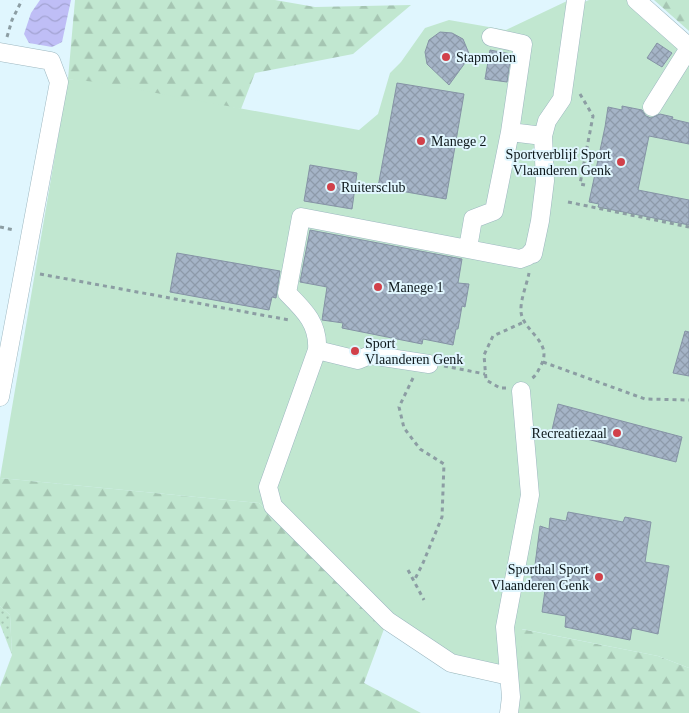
<svg xmlns="http://www.w3.org/2000/svg" width="689" height="713" viewBox="0 0 689 713" font-family="Georgia,serif">
	<style>
		.green { fill: url(#green-dots) }
		.forest { fill: url(#forest-firs) }
		.pitch { fill: #c1e7d0 }
		.water { fill: url(#water-waves) }
		.building { fill: url(#building-cross-hatch); stroke: #8593a5 }
		.lines { fill: none; stroke-linecap: round; stroke-linejoin: round }
		.minor-casing { stroke: #9db7c0; stroke-width: 19 }
		.path { stroke: #8c9da3; stroke-width: 3; stroke-dasharray: 4 4; stroke-linecap: butt }
		.minor { stroke: #fff; stroke-width: 18 }
		.poi-dot { fill: #d1414a; stroke: #e0f6fe; stroke-width: 2 }
		.labels { text-anchor: middle; dominant-baseline: central; stroke-width: 4; stroke-linejoin: round; paint-order: stroke }
		.poi-label { font-size: 14px; fill: #0c1619; stroke: #e0f6fe; text-anchor: start }
	</style>
	<defs>
		<pattern id="green-dots" width="8" height="8" patternUnits="userSpaceOnUse" patternTransform="scale(1.25)"><rect width="8" height="8" fill="#c1e7d0"/><path d="M2 2h.1M6 6h.1" fill="none" stroke="#a5c5b2" stroke-width="1.8" stroke-linecap="round"/></pattern>
		<pattern id="forest-firs" width="22" height="20" patternUnits="userSpaceOnUse" patternTransform="scale(1.25)"><rect width="22" height="20" fill="#c1e7d0"/><path d="M5 1l3.5 6h-7zM16 11l3.5 6h-7z" fill="#a5c5b2"/></pattern>
		<pattern id="water-waves" width="16" height="10" patternUnits="userSpaceOnUse" patternTransform="scale(1.25)"><rect width="16" height="10" fill="#bfbef6"/><path d="M0 5q4-4 8 0t8 0" fill="none" stroke="#a3a3d2"/></pattern>
		<pattern id="building-cross-hatch" width="8" height="8" patternUnits="userSpaceOnUse" patternTransform="scale(1.25)"><rect width="8" height="8" fill="#a5b4c7"/><path d="M0 0l8 8M0 8l8-8" fill="none" stroke="#8d9aaa"/></pattern>
	</defs>
	<rect width="100%" height="100%" fill="#e0f6fe"/>
	<!-- green -->
	<path class="green" d="M0 606 10 615 12 655 0 624Z"/>
	<!-- forest -->
	<path class="forest" d="M75 0H275L315 7 411 5 353 54 255 73 241 109 68 79Z
		M654 0H689V31Z
		M0 478 259 503 384 629 364 683 421 713H0V687L12 655 10 615 0 606Z
		M521 629 658 656 689 668V713H518Z"/>
	<!-- pitch -->
	<path class="pitch" d="M589 0H629L689 53V668L658 656 522 629 520 687 452 673 384 629 259 503 0 478 68 79 96 82 359 130 378 114 390 73 401 62 425 28 449 20 506 30 567 1 582 3Z"/>
	<!-- water -->
	<path class="water" d="M40 0H71L62 42 52 47 29 43 24 34 31 13Z"/>
	<!-- building -->
	<path class="building" d="M440 32 452 33 463 39 470 56 449 85 427 64 425 52 429 40Z
		M657 43 672 53 662 67 647 58Z
		M490 50 511 54 507 82 485 79Z
		M397 83 464 94 446 199 378 187Z
		M622 106 642 110 646 116 651 118 660 114 673 117 672 119 689 123V144L649 136 638 190 689 200V225L598 207 599 204 589 202 605 127 608 107 622 110Z
		M310 165 357 173 352 209 304 201Z
		M310 230 462 259 458 283 469 284 465 307 462 306 458 329H456L453 345 423 339 422 344 342 328 343 323 322 320 327 287 300 282Z
		M177 253 280 271 276 298 272 297 269 310 170 292Z
		M685 331 689 332V376L673 373Z
		M558 404 682 437 676 462 552 430Z
		M568 512 623 522 625 517 651 522 645 562 669 566 658 634 632 628 630 640 565 627 566 616 542 612 545 590 530 587 534 565H535L540 526 549 529 550 518 566 521Z"/>
	<g class="lines">
		<defs>
			<path id="minor" d="M636 0 689 47
				M0 52 51 61 59 82 0 397
				M652 107 689 48
				M510 132 543 136
				M468 248 473 219 494 211 510 132 523 44 491 37
				M533 254 540 221 545 181 543 136 547 121 562 99 576 0
				M317 350 358 360 370 355 429 364
				M509 676 451 663 388 621 273 506 268 487 317 350C319 324 304 310 287 293L301 217 520 259 528 256 534 249
				M509 713 511 697 505 627 530 495 521 391"/>
		</defs>
		<!-- minor casing -->
		<use href="#minor" class="minor-casing"/>
		<!-- path -->
		<path class="path" d="M7 37 12 20 22 0
			M580 94 593 116 580 184 585 185
			M568 202 689 227
			M0 227 14 230
			M529 273C527 284 520 300 521 312 523 332 555 342 540 367 538 371 536 376 531 379
			M40 274 289 320
			M543 362 645 399 689 400
			M444 366 485 374
			M413 378 399 407 404 428 420 449 444 464 442 517 423 563 414 581
			M506 388H500L486 380 484 355 493 336 524 322
			M408 570 424 600"/>
		<!-- minor -->
		<use href="#minor" class="minor"/>
	</g>
	<!-- markers -->
	<g class="poi-dot">
		<circle cx="446" cy="57" r="5"/>
		<circle cx="421" cy="141" r="5"/>
		<circle cx="621" cy="162" r="5"/>
		<circle cx="331" cy="187" r="5"/>
		<circle cx="378" cy="287" r="5"/>
		<circle cx="355" cy="351" r="5"/>
		<circle cx="617" cy="433" r="5"/>
		<circle cx="599" cy="577" r="5"/>
	</g>
	<g class="labels">
		<!-- poi labels -->
		<g class="poi-label">
			<text x="456" y="57">Stapmolen</text>
			<text x="431" y="141">Manege 2</text>
			<text x="611" y="154" text-anchor="end">Sportverblijf Sport<tspan x="611" dy="16">Vlaanderen Genk</tspan></text>
			<text x="341" y="187">Ruitersclub</text>
			<text x="388" y="287">Manege 1</text>
			<text x="365" y="343">Sport<tspan x="365" dy="16">Vlaanderen Genk</tspan></text>
			<text x="607" y="433" text-anchor="end">Recreatiezaal</text>
			<text x="589" y="569" text-anchor="end">Sporthal Sport<tspan x="589" dy="16">Vlaanderen Genk</tspan></text>
		</g>
	</g>
</svg>
